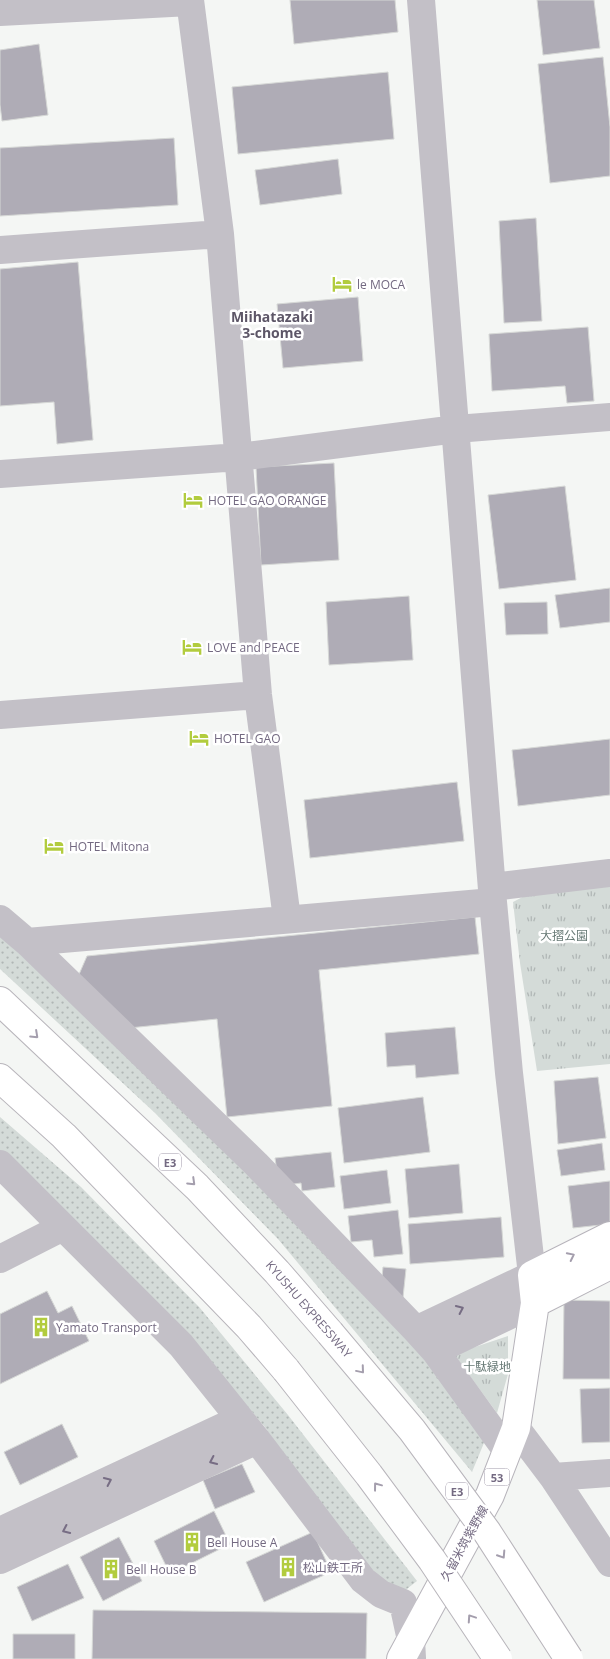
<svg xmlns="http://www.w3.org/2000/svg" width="610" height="1659" viewBox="0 0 610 1659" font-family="'Open Sans','Noto Sans JP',sans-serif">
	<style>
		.grass { fill: url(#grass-dots) }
		.park { fill: url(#park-tufts) }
		.building { fill: #afacb6; stroke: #d6d8d6 }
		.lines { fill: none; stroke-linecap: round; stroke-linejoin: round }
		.major-casing { stroke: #b7b4bb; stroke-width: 30 }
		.highway-casing { stroke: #b8b5bb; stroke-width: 30 }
		.minor { stroke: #c3c0c7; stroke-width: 28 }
		.major { stroke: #fff; stroke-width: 28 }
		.highway { stroke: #fff; stroke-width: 28 }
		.highway-bridge-casing { stroke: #b8b5bb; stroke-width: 30; stroke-linecap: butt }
		.highway-bridge { stroke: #fff; stroke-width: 28 }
		.oneway { stroke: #a49ead }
		.oneway2 { stroke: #776d84 }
		.labels { text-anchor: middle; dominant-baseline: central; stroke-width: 5; stroke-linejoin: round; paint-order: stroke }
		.shield { fill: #fff; stroke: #9d96a7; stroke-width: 1 }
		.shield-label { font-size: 11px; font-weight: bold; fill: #736981 }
		.poi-label { font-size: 12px; fill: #736981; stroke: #fff; text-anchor: start }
		.park-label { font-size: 12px; fill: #677975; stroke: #fff }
		.street-label { font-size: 12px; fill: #736981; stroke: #fff }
		.neighbourhood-label { font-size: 14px; font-weight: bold; fill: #5d5667; stroke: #fff }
	</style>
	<defs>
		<pattern id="grass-dots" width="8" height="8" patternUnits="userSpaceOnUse" patternTransform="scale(1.25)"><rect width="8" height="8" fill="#d4dbd8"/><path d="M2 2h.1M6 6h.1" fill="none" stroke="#b0b6b5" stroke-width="1.8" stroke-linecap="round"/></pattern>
		<pattern id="park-tufts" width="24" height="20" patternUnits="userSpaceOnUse" patternTransform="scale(1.25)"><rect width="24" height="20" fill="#d4dbd8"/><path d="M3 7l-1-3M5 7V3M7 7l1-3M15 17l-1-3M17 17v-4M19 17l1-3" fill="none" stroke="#b0b6b5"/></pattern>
	</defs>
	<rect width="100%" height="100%" fill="#f4f6f4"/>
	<!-- grass -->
	<path class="grass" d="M0 935 245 1167 416 1349 486 1438 472 1472 278 1239 155 1113 0 969Z
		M0 1117 81 1187 200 1308 288 1415 417 1581 403 1592 378 1588 264 1426 182 1329 0 1155Z"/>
	<!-- park -->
	<path class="park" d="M610 882V1064L537 1071 520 963 513 902 540 888Z
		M508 1336V1374L497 1413 454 1354Z"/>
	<!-- building -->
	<path class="building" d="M290 0H395L398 32 294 44Z
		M537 0H594L600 48 543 55Z
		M39 44 48 115 2 121 0 105V50Z
		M603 57 610 127V176L550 183 538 64Z
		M388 72 394 139 238 154 232 87Z
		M174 138 178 205 0 216V148Z
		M338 159 342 194 260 205 255 170Z
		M536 218 542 321 504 323 499 221Z
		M78 262 93 440 57 444 54 402 0 406V269Z
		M358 297 363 361 283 368 277 304Z
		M588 327 594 401 567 403 565 386 492 391 489 334Z
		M334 463 339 560 261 565 256 467Z
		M565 486 576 580 499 589 488 495Z
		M610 588V622L560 628 555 595Z
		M409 596 413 660 329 665 326 602Z
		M547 602 548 634 506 635 504 603Z
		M610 739V795L518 806 512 750Z
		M457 782 464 841 310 858 304 800Z
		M475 917 479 954 319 970 332 1106 227 1117 217 1019 129 1028 77 979 87 956Z
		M455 1027 459 1074 416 1078 415 1065 387 1067 385 1033Z
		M598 1077 606 1138 558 1144 554 1081Z
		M423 1097 430 1152 344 1163 338 1108Z
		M602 1143 605 1170 561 1176 557 1150Z
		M331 1152 335 1187 302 1191 301 1183 287 1185 277 1172 275 1158Z
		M459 1164 463 1213 409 1218 405 1169Z
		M387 1170 391 1203 344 1209 340 1176Z
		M610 1181V1224L573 1228 568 1186Z
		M398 1210 403 1254 374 1257 372 1240 351 1242 348 1216Z
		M501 1217 504 1257 410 1264 408 1224Z
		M383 1267 406 1269 402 1307 381 1287Z
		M47 1291 58 1313 72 1306 89 1341 0 1384V1314Z
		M564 1300 610 1301V1379H563Z
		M610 1388V1442L582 1443 580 1389Z
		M62 1424 78 1457 20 1485 4 1452Z
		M242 1464 255 1492 215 1509 203 1480Z
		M214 1511 230 1544 170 1574 154 1541Z
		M313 1532 331 1572 264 1602 246 1562Z
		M119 1537 142 1581 103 1601 80 1557Z
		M68 1564 84 1598 32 1621 17 1587Z
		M93 1610 367 1613 366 1659H92Z
		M13 1634H75V1659H13Z"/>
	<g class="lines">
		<defs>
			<path id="major" d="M535 1303 610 1265
				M401 1659 490 1495 516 1428 535 1303 532 1275 610 1236"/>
			<path id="highway" d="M0 1001 197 1187 277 1272 330 1333
				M0 1078 64 1136 249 1327 286 1370"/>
		</defs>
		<!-- major casing -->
		<use href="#major" class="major-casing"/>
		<!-- highway casing -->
		<use href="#highway" class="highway-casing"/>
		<!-- minor -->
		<path class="minor" d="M190 0 220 234 258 695 287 919
			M0 12 190 2
			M0 250 220 234
			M0 474 239 457 456 429 610 417
			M0 715 258 695
			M493 887 610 873
			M0 919 27 942 256 1164 416 1330 435 1351 507 1451
			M27 942 493 902
			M0 1164 181 1345 257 1440 363 1580 381 1594 403 1603 411 1640 412 1658
			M0 1259 63 1227
			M416 1330 532 1275 509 1073 493 902 421 0
			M435 1351 535 1303
			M516 1428 553 1477 610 1563
			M553 1477 610 1473
			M0 1531 240 1419
			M0 1560 257 1440"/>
		<!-- major -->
		<use href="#major" class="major"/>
		<!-- highway -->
		<use href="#highway" class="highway"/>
		<defs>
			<path id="highway-bridge" d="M330 1333 412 1430 487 1532 569 1659
				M286 1370 369 1475 432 1560 498 1659"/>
		</defs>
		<!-- highway-bridge casing -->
		<use href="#highway-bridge" class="highway-bridge-casing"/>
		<!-- highway-bridge -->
		<use href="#highway-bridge" class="highway-bridge"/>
	</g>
	<!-- one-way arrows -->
	<defs><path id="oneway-chevron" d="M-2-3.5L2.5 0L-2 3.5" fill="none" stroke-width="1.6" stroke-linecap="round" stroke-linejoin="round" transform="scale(1.25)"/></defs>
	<g class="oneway">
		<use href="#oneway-chevron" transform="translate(35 1035) rotate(43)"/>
		<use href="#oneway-chevron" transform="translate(192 1182) rotate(44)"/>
		<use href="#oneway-chevron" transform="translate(571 1256) rotate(-26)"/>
		<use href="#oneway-chevron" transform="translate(361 1370) rotate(50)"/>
		<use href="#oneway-chevron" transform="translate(377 1486) rotate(-127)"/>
		<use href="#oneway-chevron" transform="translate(502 1555) rotate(57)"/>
		<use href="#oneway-chevron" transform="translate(471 1618) rotate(-124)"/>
	</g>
	<g class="oneway2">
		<use href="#oneway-chevron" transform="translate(460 1309) rotate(-25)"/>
		<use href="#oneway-chevron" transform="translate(213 1461) rotate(155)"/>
		<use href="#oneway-chevron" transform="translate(108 1481) rotate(-25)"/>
		<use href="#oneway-chevron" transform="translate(66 1530) rotate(155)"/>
	</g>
	<!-- icons -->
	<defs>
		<symbol id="hotel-bare" viewBox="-9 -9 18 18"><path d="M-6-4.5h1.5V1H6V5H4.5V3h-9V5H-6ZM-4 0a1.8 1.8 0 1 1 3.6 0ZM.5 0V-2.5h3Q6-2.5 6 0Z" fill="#b2cc3e" stroke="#fff" stroke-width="2.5" paint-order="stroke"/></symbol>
		<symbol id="building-bare" viewBox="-9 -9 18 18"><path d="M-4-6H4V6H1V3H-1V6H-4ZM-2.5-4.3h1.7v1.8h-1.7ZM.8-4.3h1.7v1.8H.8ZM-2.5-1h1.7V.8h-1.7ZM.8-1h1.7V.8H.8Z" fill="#b2cc3e" stroke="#fff" stroke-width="2.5" paint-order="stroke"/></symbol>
	</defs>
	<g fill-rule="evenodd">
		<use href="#hotel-bare" x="328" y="270" width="28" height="28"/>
		<use href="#hotel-bare" x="179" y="486" width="28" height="28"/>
		<use href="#hotel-bare" x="178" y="633" width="28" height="28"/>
		<use href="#hotel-bare" x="185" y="724" width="28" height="28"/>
		<use href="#hotel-bare" x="40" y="832" width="28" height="28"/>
		<use href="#building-bare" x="27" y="1313" width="28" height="28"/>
		<use href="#building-bare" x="178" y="1528" width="28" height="28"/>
		<use href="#building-bare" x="274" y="1553" width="28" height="28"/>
		<use href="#building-bare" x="97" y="1555" width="28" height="28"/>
	</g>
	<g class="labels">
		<!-- shield labels -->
		<g class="shield">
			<rect x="159" y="1153.5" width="22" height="17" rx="4"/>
			<rect x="484.5" y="1468.5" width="25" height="17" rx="4"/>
			<rect x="446" y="1482.5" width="22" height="17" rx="4"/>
		</g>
		<g class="shield-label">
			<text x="170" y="1162">E3</text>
			<text x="497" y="1477">53</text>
			<text x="457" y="1491">E3</text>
		</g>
		<!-- poi labels -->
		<g class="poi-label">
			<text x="357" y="284">le MOCA</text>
			<text x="208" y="500">HOTEL GAO ORANGE</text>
			<text x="207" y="647">LOVE and PEACE</text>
			<text x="214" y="738">HOTEL GAO</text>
			<text x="69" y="846">HOTEL Mitona</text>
			<text x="56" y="1327">Yamato Transport</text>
			<text x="207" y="1542">Bell House A</text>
			<text x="303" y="1567">松山鉄工所</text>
			<text x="126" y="1569">Bell House B</text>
		</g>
		<!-- park labels -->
		<g class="park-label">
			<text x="564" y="935">大摺公園</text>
			<text x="487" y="1366">十駄緑地</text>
		</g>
		<!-- street labels -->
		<g class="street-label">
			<text transform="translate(309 1309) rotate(49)">KYUSHU EXPRESSWAY</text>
			<text transform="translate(464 1543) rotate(-61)">久留米筑紫野線</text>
		</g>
		<!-- neighbourhood labels -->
		<g class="neighbourhood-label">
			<text x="272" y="316">Miihatazaki<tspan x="272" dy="16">3-chome</tspan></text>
		</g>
	</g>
</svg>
